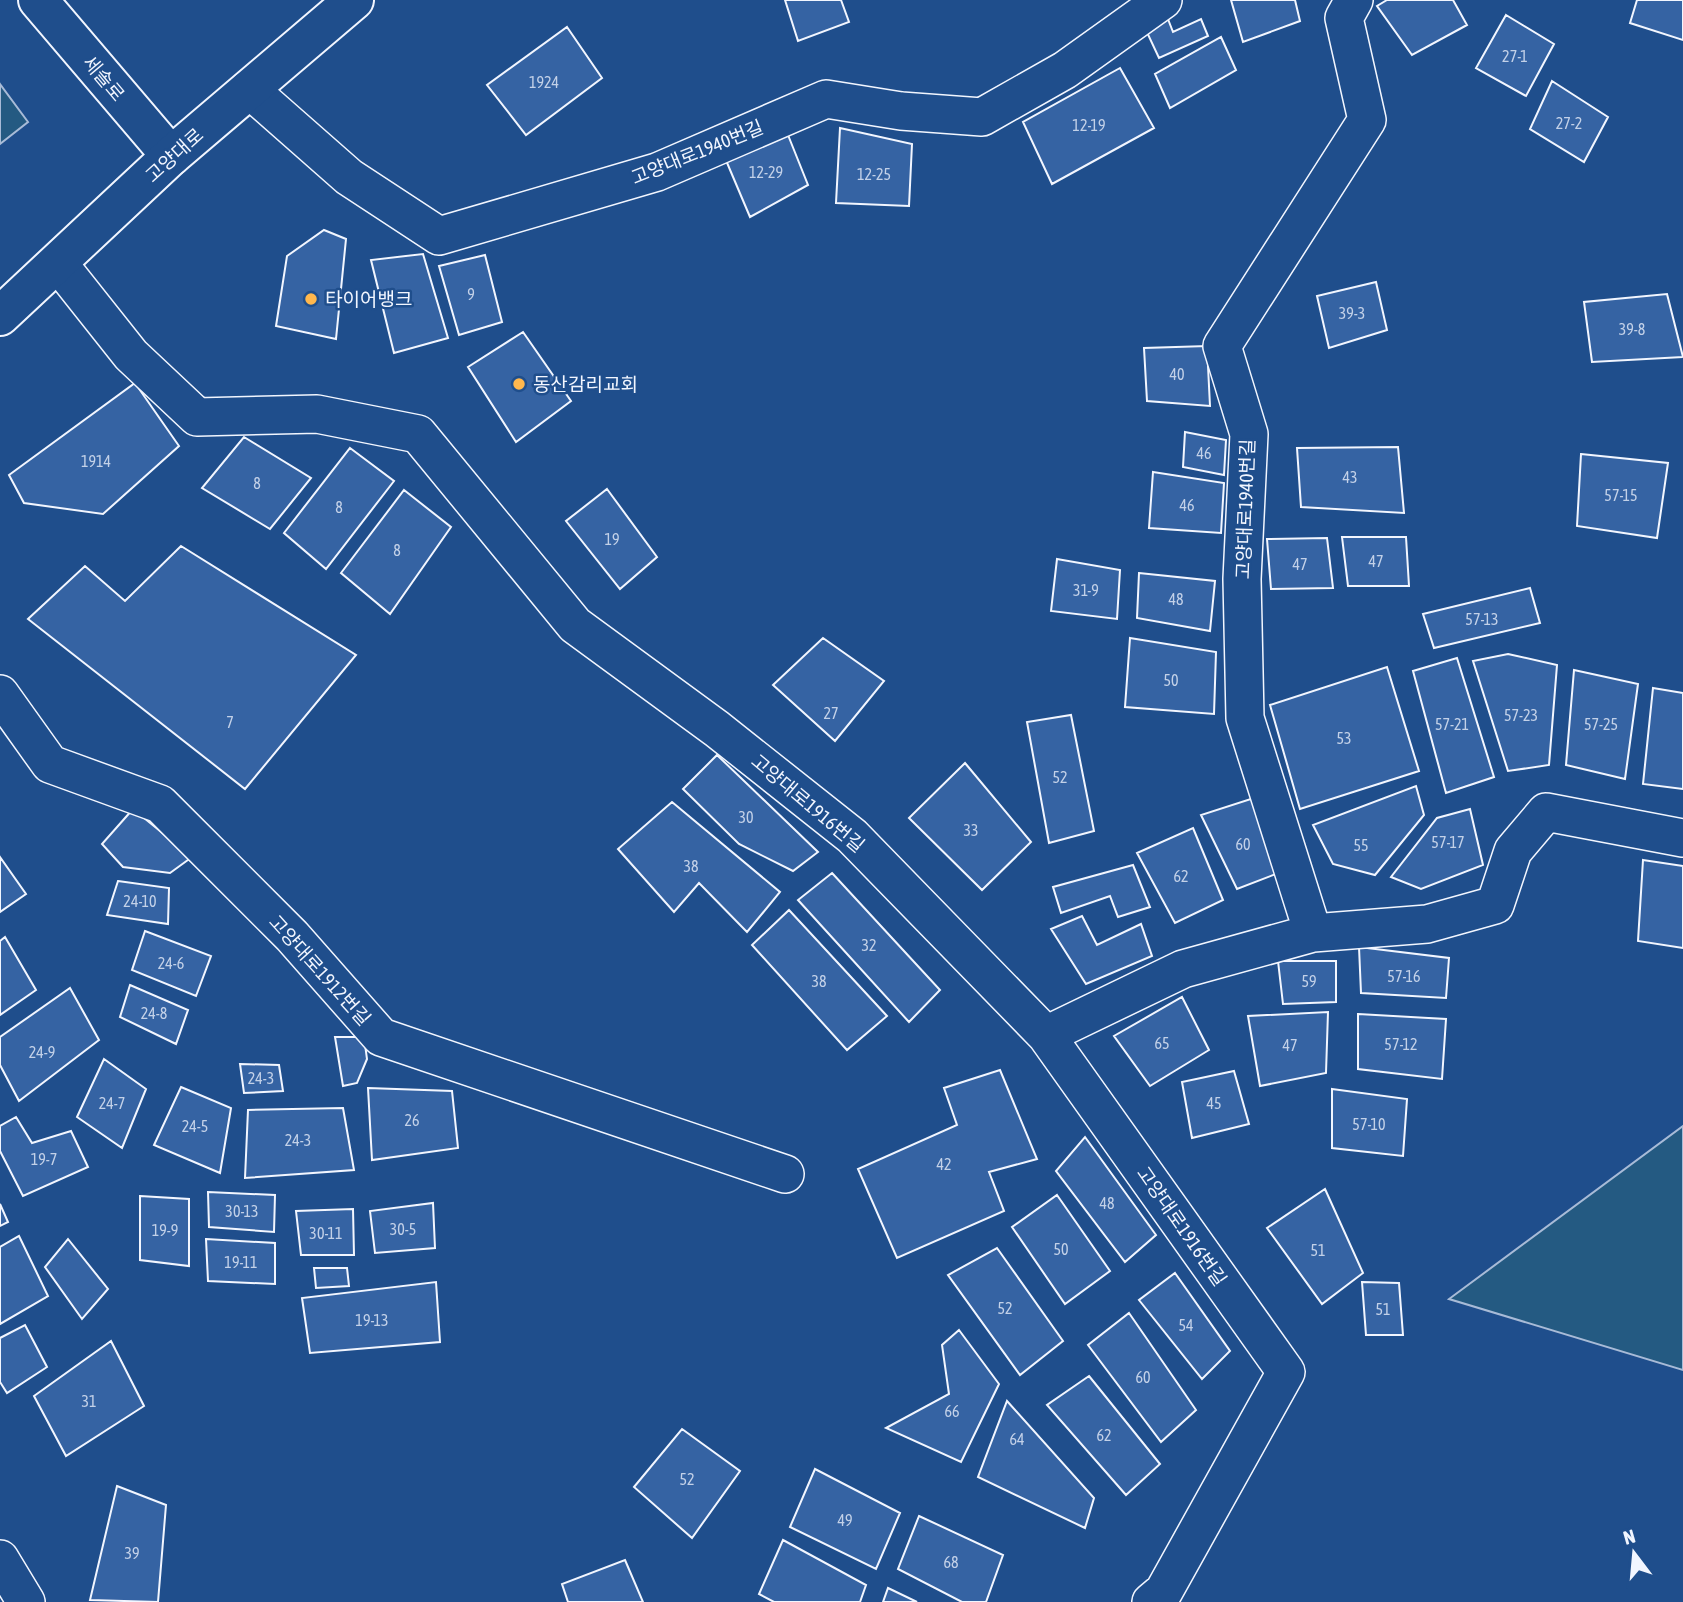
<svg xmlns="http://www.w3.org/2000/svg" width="1683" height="1602" viewBox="0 0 1683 1602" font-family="'Asap Condensed','Noto Sans KR',sans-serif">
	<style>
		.green { fill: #245a82; stroke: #a8bbd7; stroke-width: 2 }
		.building { fill: #3563a3; stroke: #f2f6ff; stroke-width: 2 }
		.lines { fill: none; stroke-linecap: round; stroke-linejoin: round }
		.minor-casing { stroke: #f2f6ff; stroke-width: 40 }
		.tertiary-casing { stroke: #f2f6ff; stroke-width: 42 }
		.primary-casing { stroke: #f2f6ff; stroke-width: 42 }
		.minor { stroke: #1f4e8c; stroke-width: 37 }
		.tertiary { stroke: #1f4e8c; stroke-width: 38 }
		.primary { stroke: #1f4e8c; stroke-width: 38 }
		.poi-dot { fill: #ffb74d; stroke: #1f4e8c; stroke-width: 2.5 }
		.labels { text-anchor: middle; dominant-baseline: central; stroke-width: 5; stroke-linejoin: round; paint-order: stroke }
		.number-label { font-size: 16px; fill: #c3d1e8 }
		.street-label { font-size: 19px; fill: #f2f6ff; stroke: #1f4e8c }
		.poi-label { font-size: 19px; fill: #f2f6ff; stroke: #1f4e8c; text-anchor: start }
	</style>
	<rect width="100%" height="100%" fill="#1f4e8c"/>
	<!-- green -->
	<path class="green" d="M0 84 28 122 0 144Z
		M1683 1126V1370L1449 1299Z"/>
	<!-- building -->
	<path class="building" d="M785 0H841L849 22 798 41Z
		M1231 0H1295L1300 21 1243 42Z
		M1387 0H1453L1467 25 1412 55 1377 6Z
		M1637 0H1683V40L1630 23Z
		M1166 14 1173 32 1201 19 1208 36 1159 58 1144 26Z
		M1506 15 1554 44 1526 96 1476 68Z
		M567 27 602 78 526 135 487 85Z
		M1221 37 1236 70 1170 108 1155 74Z
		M1120 68 1154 128 1052 184 1023 122Z
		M1552 81 1608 117 1584 162 1530 129Z
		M840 128 912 144 909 206 836 203Z
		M788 135 808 185 750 217 725 158Z
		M324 230 346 239 336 339 276 326 287 256Z
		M423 254 448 338 394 353 371 260Z
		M485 255 502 322 459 335 439 266Z
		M1376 282 1387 330 1329 348 1317 296Z
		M1667 294 1683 357 1592 362 1584 302Z
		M523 332 571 401 516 442 468 367Z
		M1207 346 1210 406 1147 401 1144 348Z
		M135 383 179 446 103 514 24 503 9 475Z
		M1185 432 1226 440 1224 475 1183 467Z
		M244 437 311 478 270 529 202 488Z
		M1398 447 1404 513 1301 507 1297 448Z
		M350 448 394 481 326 569 284 533Z
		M1581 454 1668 463 1657 538 1577 526Z
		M1153 472 1224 483 1221 533 1149 528Z
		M607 489 657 557 620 589 566 521Z
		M404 490 451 527 390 614 341 573Z
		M1342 537H1406L1409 586H1348Z
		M1327 538 1333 588 1271 589 1267 539Z
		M181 546 356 655 245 789 28 619 85 566 125 601Z
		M1057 559 1120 570 1117 619 1051 611Z
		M1139 573 1215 581 1210 631 1137 618Z
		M1530 588 1540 623 1434 648 1423 614Z
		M823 638 884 681 835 741 773 685Z
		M1130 638 1216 652 1214 714 1125 707Z
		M1508 654 1557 665 1549 765 1508 771 1473 661Z
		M1457 658 1494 777 1446 793 1413 671Z
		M1387 667 1419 771 1300 809 1270 705Z
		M1574 670 1638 684 1625 779 1566 765Z
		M1653 688 1683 693V789L1643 784Z
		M1071 715 1094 831 1049 843 1027 722Z
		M717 755 818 852 793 871 739 844 683 789Z
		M965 763 1031 842 982 890 909 818Z
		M1416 786 1424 815 1375 875 1333 864 1313 825Z
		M1257 797 1281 872 1237 889 1201 815Z
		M672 802 780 892 747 932 699 883 674 912 618 849Z
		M133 809 192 857 170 873 123 867 102 844Z
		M1470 809 1483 865 1421 889 1391 877 1437 818Z
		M1193 828 1223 900 1175 923 1137 853Z
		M0 857 26 894 0 912Z
		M1643 860 1683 866V948L1638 941Z
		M1133 865 1150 907 1118 917 1110 896 1061 913 1053 887Z
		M832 873 940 990 909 1022 798 900Z
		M118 881 169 888 168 924 107 915Z
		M789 910 887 1016 847 1050 752 945Z
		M1082 916 1097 945 1141 924 1152 956 1086 984 1051 929Z
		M145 931 211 956 196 996 132 970Z
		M5 937 36 990 0 1015V941Z
		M1359 947 1449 958 1446 998 1361 993Z
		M1278 961H1336V1002L1283 1004Z
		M130 985 188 1010 176 1044 120 1017Z
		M70 988 99 1040 19 1101 0 1065V1037Z
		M1182 997 1209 1050 1150 1086 1114 1036Z
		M1328 1012 1326 1073 1260 1086 1248 1016Z
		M1358 1014 1446 1019 1442 1079 1358 1069Z
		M335 1037H364L367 1059 357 1083 343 1086Z
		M104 1059 146 1089 122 1148 77 1117Z
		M240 1064 279 1065 283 1091 244 1093Z
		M1000 1070 1037 1159 989 1172 1004 1211 897 1258 858 1169 957 1125 944 1088Z
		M1234 1071 1249 1124 1192 1138 1182 1082Z
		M181 1087 231 1108 220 1173 154 1145Z
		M368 1088 452 1091 458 1148 372 1160Z
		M1332 1089 1407 1099 1403 1156 1332 1148Z
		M343 1108 354 1170 245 1178 248 1110Z
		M16 1117 32 1143 71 1131 88 1167 23 1196 0 1151V1126Z
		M1085 1137 1156 1235 1125 1262 1056 1171Z
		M1325 1189 1363 1273 1322 1304 1267 1228Z
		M208 1192 275 1195 274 1232 209 1227Z
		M1057 1195 1110 1271 1065 1304 1012 1227Z
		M140 1196 189 1199V1266L140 1260Z
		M433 1203 435 1248 375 1253 370 1211Z
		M0 1204 8 1222 0 1226Z
		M353 1209 354 1255H301L296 1211Z
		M19 1236 48 1296 0 1324V1247Z
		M68 1239 108 1289 82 1319 45 1267Z
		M206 1239 275 1243V1284L208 1281Z
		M997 1248 1063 1341 1020 1375 948 1275Z
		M314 1268H347L349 1286 316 1288Z
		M1175 1273 1230 1351 1202 1379 1139 1300Z
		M436 1282 440 1342 310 1353 302 1298Z
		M1362 1282 1399 1283 1403 1335H1366Z
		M1129 1313 1196 1410 1161 1442 1088 1345Z
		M25 1325 47 1367 7 1393 0 1382V1338Z
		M959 1330 999 1384 961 1462 886 1428 949 1394 942 1345Z
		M111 1341 144 1406 66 1456 34 1396Z
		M1089 1376 1160 1464 1126 1495 1047 1405Z
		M1007 1401 1094 1498 1085 1528 978 1477Z
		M682 1429 740 1471 692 1538 634 1487Z
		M815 1469 900 1513 876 1569 790 1527Z
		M117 1486 166 1505 158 1602 90 1600Z
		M919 1516 1003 1555 986 1602H962L898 1569Z
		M783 1540 866 1585 860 1602H774L759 1594Z
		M625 1560 643 1602H568L562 1584Z
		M888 1588 917 1602H883Z"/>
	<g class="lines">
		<defs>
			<path id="minor" d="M249 89 349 177 439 236 657 172 826 99 901 111 982 117 1065 70 1163 0
				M58 263 131 355 197 417 317 414 418 434 575 625 717 729 852 836 1046 1035 1286 1372 1164 1591 1151 1602
				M0 694 50 764 160 804 292 936 381 1037 785 1174
				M1313 933 1427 924 1495 905 1513 851 1546 812 1683 838
				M1046 1035 1183 969 1313 933 1245 718 1242 579 1249 434 1222 346 1367 120 1344 18 1354 0
				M0 1559 26 1602"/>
			<path id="tertiary" d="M38 0 171 156"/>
			<path id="primary" d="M0 316 171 156 354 0"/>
		</defs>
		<!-- minor casing -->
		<use href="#minor" class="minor-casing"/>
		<!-- tertiary casing -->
		<use href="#tertiary" class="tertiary-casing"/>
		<!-- primary casing -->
		<use href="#primary" class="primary-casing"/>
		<!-- minor -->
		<use href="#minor" class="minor"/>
		<!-- tertiary -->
		<use href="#tertiary" class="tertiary"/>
		<!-- primary -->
		<use href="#primary" class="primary"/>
	</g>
	<!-- markers -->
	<g class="poi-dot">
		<circle cx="311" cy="299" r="7"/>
		<circle cx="519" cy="384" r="7"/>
	</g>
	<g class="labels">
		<!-- number labels -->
		<g class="number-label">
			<text x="1515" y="56">27-1</text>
			<text x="544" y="82">1924</text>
			<text x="1569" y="123">27-2</text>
			<text x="1089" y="125">12-19</text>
			<text x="766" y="172">12-29</text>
			<text x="874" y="174">12-25</text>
			<text x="471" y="294">9</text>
			<text x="1352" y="313">39-3</text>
			<text x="1632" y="329">39-8</text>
			<text x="1177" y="374">40</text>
			<text x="1204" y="453">46</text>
			<text x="96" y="461">1914</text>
			<text x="1350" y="477">43</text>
			<text x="257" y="483">8</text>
			<text x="1621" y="495">57-15</text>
			<text x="1187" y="505">46</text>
			<text x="339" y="507">8</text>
			<text x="612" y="539">19</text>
			<text x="397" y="550">8</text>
			<text x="1376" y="561">47</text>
			<text x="1300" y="564">47</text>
			<text x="1086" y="590">31-9</text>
			<text x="1176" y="599">48</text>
			<text x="1482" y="619">57-13</text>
			<text x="1171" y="680">50</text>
			<text x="831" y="713">27</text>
			<text x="1521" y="715">57-23</text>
			<text x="230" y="722">7</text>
			<text x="1452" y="724">57-21</text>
			<text x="1601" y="724">57-25</text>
			<text x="1344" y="738">53</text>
			<text x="1060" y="777">52</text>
			<text x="746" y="817">30</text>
			<text x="971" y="830">33</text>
			<text x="1448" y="842">57-17</text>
			<text x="1243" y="844">60</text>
			<text x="1361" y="845">55</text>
			<text x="691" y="866">38</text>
			<text x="1181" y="876">62</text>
			<text x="140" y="901">24-10</text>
			<text x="869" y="945">32</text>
			<text x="171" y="963">24-6</text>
			<text x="1404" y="976">57-16</text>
			<text x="819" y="981">38</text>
			<text x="1309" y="981">59</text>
			<text x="154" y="1013">24-8</text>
			<text x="1162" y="1043">65</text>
			<text x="1401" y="1044">57-12</text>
			<text x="1290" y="1045">47</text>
			<text x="42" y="1052">24-9</text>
			<text x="261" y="1078">24-3</text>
			<text x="112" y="1103">24-7</text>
			<text x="1214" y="1103">45</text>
			<text x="412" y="1120">26</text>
			<text x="1369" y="1124">57-10</text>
			<text x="195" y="1126">24-5</text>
			<text x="298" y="1140">24-3</text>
			<text x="44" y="1159">19-7</text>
			<text x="944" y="1164">42</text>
			<text x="1107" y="1203">48</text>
			<text x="242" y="1211">30-13</text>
			<text x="403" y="1229">30-5</text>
			<text x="165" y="1230">19-9</text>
			<text x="326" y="1233">30-11</text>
			<text x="1061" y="1249">50</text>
			<text x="1318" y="1250">51</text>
			<text x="241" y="1262">19-11</text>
			<text x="1005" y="1308">52</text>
			<text x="1383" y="1309">51</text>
			<text x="372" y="1320">19-13</text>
			<text x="1186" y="1325">54</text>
			<text x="1143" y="1377">60</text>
			<text x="89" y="1401">31</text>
			<text x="952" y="1411">66</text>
			<text x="1104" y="1435">62</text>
			<text x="1017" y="1439">64</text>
			<text x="687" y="1479">52</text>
			<text x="845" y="1520">49</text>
			<text x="132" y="1553">39</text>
			<text x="951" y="1562">68</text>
		</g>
		<!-- street labels -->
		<g class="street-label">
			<text transform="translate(104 78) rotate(50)">세솔로</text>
			<text transform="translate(697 152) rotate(-22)">고양대로1940번길</text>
			<text transform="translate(174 155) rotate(-42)">고양대로</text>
			<text transform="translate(1245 509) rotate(-88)">고양대로1940번길</text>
			<text transform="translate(808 803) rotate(40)">고양대로1916번길</text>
			<text transform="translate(320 970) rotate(48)">고양대로1912번길</text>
			<text transform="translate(1182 1226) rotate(55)">고양대로1916번길</text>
		</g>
		<!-- poi labels -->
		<g class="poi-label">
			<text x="325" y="299">타이어뱅크</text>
			<text x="533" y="384">동산감리교회</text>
		</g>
	</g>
	<!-- north arrow -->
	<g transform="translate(1634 1553) rotate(344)" stroke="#1f4e8c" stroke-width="5" paint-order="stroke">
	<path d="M0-5L12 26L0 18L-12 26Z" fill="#f2f6ff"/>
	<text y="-10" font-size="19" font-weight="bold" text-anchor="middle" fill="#f2f6ff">N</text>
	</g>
</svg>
